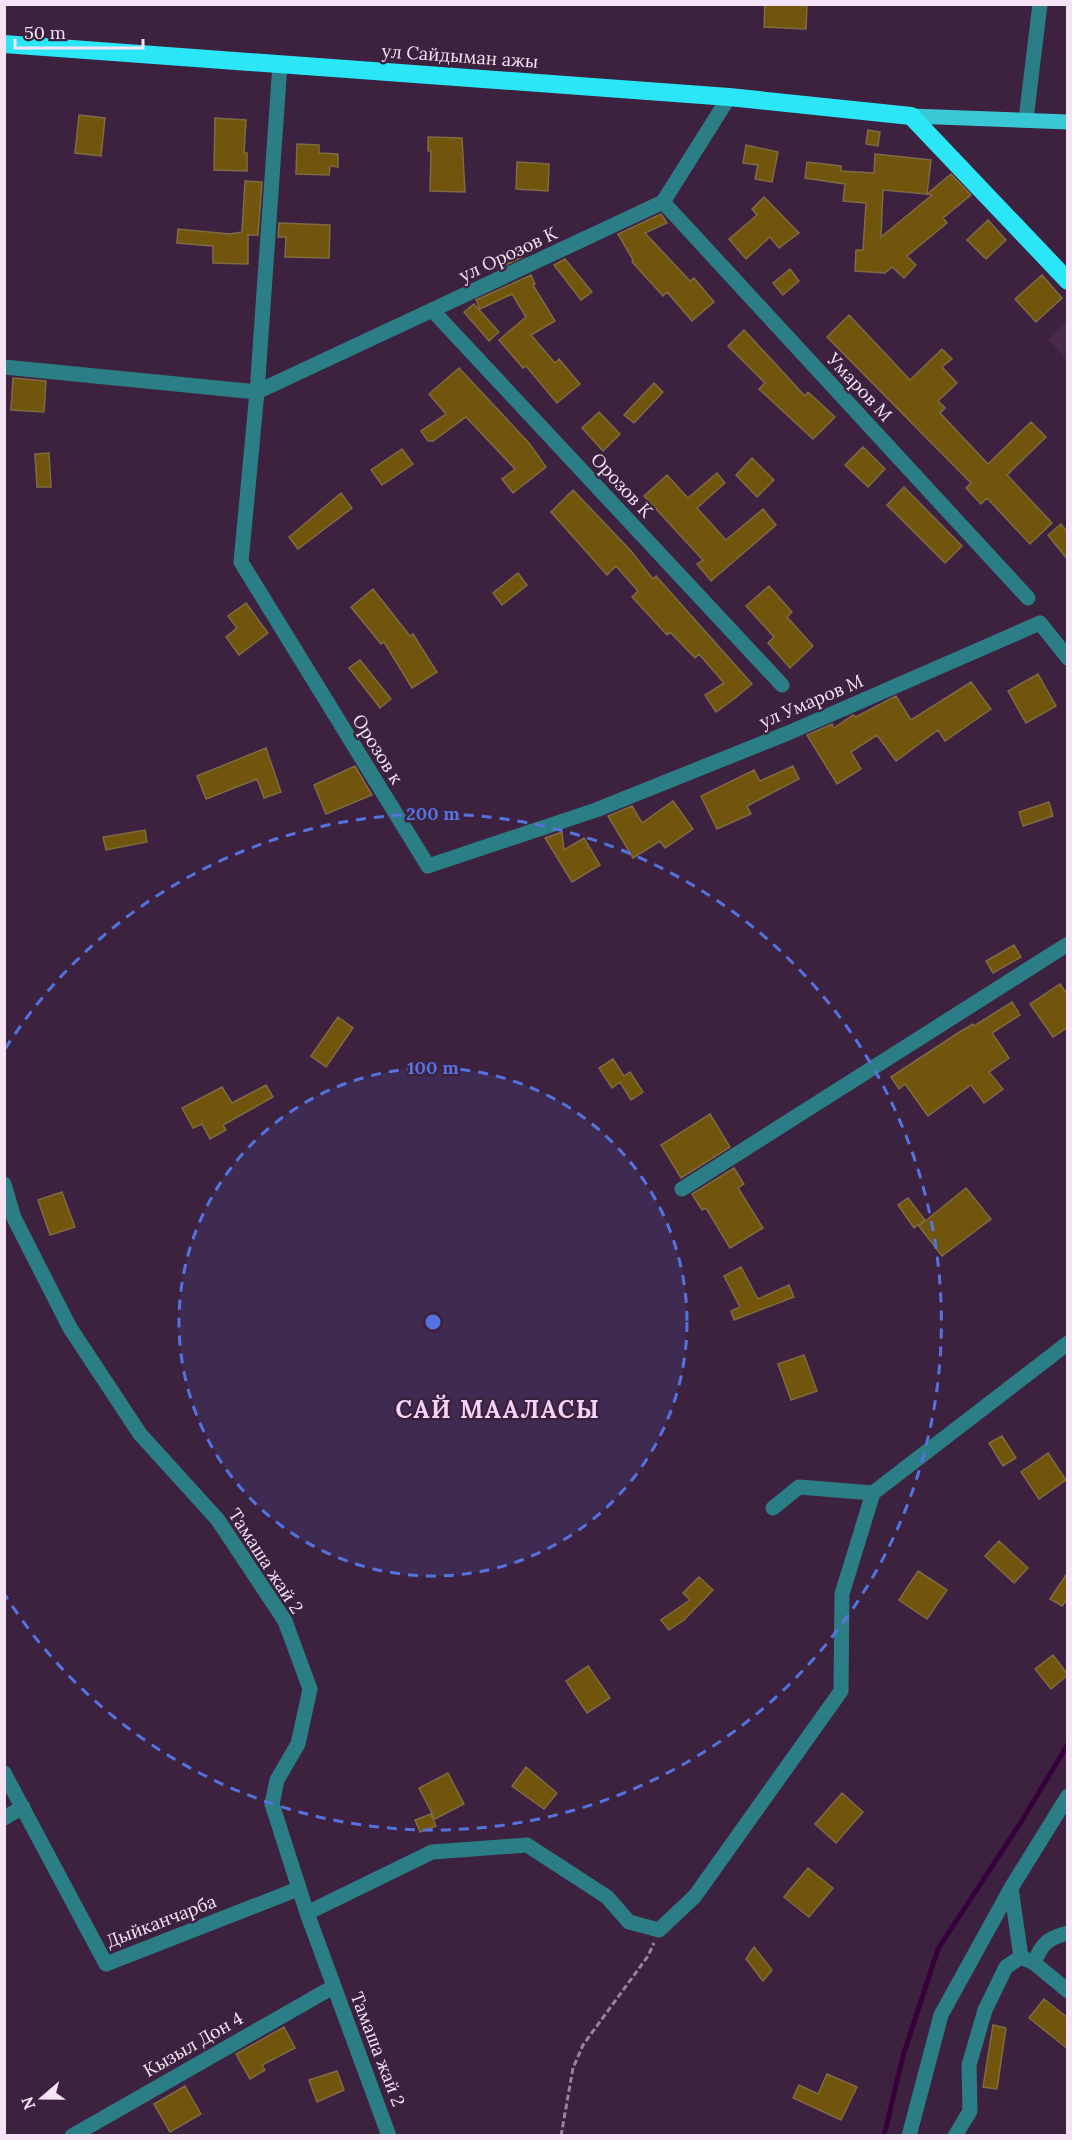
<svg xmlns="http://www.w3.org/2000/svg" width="1072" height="2140" viewBox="0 0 1072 2140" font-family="Lora,serif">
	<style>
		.built { fill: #49294c }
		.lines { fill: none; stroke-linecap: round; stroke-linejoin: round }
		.stream { stroke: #37003c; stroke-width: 5 }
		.building { fill: #71550c; stroke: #7f6b43; stroke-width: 1.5; fill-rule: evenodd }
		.path { stroke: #99839a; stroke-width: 3; stroke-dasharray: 6 3; stroke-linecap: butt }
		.minor { stroke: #2c7e86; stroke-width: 15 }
		.major { stroke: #39c8d6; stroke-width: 15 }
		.highway { stroke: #2ae6f7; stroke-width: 18 }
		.ring { fill: none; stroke: #5374e0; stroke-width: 3; stroke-dasharray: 10 8 }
		.labels { text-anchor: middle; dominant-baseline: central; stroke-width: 5; stroke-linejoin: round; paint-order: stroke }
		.street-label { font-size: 18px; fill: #f5e4f6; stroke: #3d223f }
		.district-label { font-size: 24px; font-weight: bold; letter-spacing: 1.5px; fill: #f6d4f8; stroke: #3d223f }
		.centre { fill: #5374e0; stroke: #3d223f; stroke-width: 3 }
		.ring-label { font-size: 18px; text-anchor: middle; font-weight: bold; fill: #5374e0; stroke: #3d223f; stroke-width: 5; stroke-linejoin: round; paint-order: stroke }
	</style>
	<rect width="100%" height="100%" fill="#3d223f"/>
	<!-- built -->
	<path class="built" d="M1067 321V361L1048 339Z"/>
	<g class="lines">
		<!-- stream -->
		<path class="stream" d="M884 2136 903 2056 938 1949 1021 1822 1068 1744"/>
	</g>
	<!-- building -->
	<path class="building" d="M765 4H807L806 29 764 27Z
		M79 115 105 118 101 156 75 153Z
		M215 118 246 120 244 153H247V171L214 170Z
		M868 130 880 132 878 146 866 144Z
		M428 137 462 138 465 192 430 191 431 151H428Z
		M297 144 319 145V153L338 154V167L330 166 329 175 296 174Z
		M746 145 778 152 772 182 755 179 758 165 743 163Z
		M875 154 931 160 927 194 951 174 971 195 943 218 947 223 907 256 916 265 904 278 892 267 885 273 855 271 856 250H863L866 203 843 201 845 184 805 178 807 162 841 166V171L874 173ZM883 190 927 194 932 195 881 237Z
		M517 162 549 164 548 191 516 189Z
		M245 181 262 182 258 235H248V264L213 263V246L177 243 178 229 230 234 242 232Z
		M764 197 799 233 779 248 770 237 746 259 729 239 757 215 752 209Z
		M661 214 667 223 645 233 690 281 694 278 714 302 692 321 667 292 663 296 632 262 633 260 618 234Z
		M988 220 1006 240 986 259 967 240Z
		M279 223 330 225 329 258 285 257 286 237H278Z
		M518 247 523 257 504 266 499 254Z
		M565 259 592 292 581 300 554 265Z
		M790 269 799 281 783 295 773 283Z
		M531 275 535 284 533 285 555 321 531 335 555 363 559 359 580 384 557 403 526 366 523 368 499 340 526 317 512 294 480 309 476 300Z
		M1042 275 1062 298 1036 322 1015 299Z
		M474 304 499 332 489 341 464 312Z
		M849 315 910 380 942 349 952 359 942 367 957 383 938 401 945 408 940 413 988 464 1031 422 1046 437 1007 475 1052 523 1030 544 987 498 981 504 966 488 971 483 827 337Z
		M744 330 805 396 808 392 835 417 813 439 759 389 765 383 728 346Z
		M459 368 529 443 546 467 513 493 502 479 515 469 466 417 433 441H428L421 431 446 414 429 394Z
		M13 378 46 381 44 412 11 410Z
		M654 383 663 392 634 423 624 415Z
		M599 412 620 434 603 451 582 428Z
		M863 447 885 469 868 487 845 465Z
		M402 449 413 464 382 485 371 470Z
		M49 453 51 487H37L35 454Z
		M752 458 774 480 757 497 736 475Z
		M717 473 725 483 697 508 726 540 763 509 776 525 711 581 697 564 703 560 644 496 667 475 688 498Z
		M904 487 962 546 945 563 887 505Z
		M573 490 631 551 653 579 656 576 752 684 734 699 716 712 705 695 724 683 699 654 695 658 670 632 667 635 632 597 638 591 616 566 607 575 551 512Z
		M341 493 352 508 298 549 289 537Z
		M1061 524 1068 533V560L1048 535Z
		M518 573 527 585 502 605 493 593Z
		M769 586 792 612 787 617 813 646 790 668 768 643 774 637 746 606Z
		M373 589 410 636 413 634 437 672 412 688 384 642 381 644 351 607Z
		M246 603 268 633 239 655 226 637 237 628 228 616Z
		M360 660 391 699 380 708 349 668Z
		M1038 674 1056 706 1026 723 1008 691Z
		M971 682 991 709 945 741 938 730 896 761 877 735 851 752 861 769 837 784 807 735 832 724 834 728 853 715 856 717 896 696 911 720Z
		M266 748 281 792 264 798 257 779 206 799 197 776Z
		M355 766 372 795 326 814 314 785Z
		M793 766 799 779 747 806 751 814 717 829 701 796 754 770 760 781Z
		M673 801 693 829 665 848 660 841 633 858 608 816 632 806 642 823Z
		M1049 802 1053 816 1023 826 1019 812Z
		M145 830 147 842 106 850 103 837Z
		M562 832 564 850 584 838 600 865 572 882 545 838Z
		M1014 945 1021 957 993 973 986 961Z
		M1060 984 1068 995V1027L1053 1037 1030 1004Z
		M1012 1002 1020 1015 992 1033 1009 1058 989 1072 1003 1089 984 1103 971 1085 928 1116 905 1084 899 1089 891 1077 958 1033 973 1024 974 1026Z
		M338 1017 353 1028 326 1067 311 1056Z
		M613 1059 624 1076 630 1072 643 1092 631 1100 620 1082 612 1088 599 1068Z
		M266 1085 273 1097 223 1125 226 1130 210 1139 202 1124 193 1128 182 1108 222 1087 232 1103Z
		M710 1114 730 1147 681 1178 661 1145Z
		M734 1168 744 1184 738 1188 763 1228 730 1248 706 1208 702 1210 692 1194Z
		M966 1188 991 1219 942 1256 919 1226Z
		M62 1192 75 1227 50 1235 38 1200Z
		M908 1198 925 1220 914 1228 898 1205Z
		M741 1267 758 1299 789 1285 794 1297 734 1320 731 1311 740 1307 724 1276Z
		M804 1355 817 1391 791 1400 778 1364Z
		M1002 1436 1016 1458 1003 1466 989 1443Z
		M1048 1453 1066 1480 1039 1499 1021 1472Z
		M999 1541 1028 1568 1014 1583 985 1556Z
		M918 1571 947 1590 927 1619 899 1600Z
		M1068 1572V1598L1062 1606 1050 1599Z
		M699 1577 713 1590 684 1620 669 1630 661 1620 690 1600 683 1593Z
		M1053 1655 1068 1675 1051 1689 1035 1669Z
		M588 1666 610 1698 587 1713 566 1681Z
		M526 1767 557 1793 544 1809 512 1786Z
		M448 1773 464 1804 435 1819 419 1788Z
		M842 1793 863 1812 836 1843 815 1824Z
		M431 1814 436 1826 420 1832 415 1820Z
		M808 1868 833 1888 809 1917 784 1897Z
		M754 1947 772 1970 763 1981 746 1959Z
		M1044 1999 1068 2018V2049L1029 2018Z
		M993 2025 1006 2028 997 2089 983 2087Z
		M284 2027 295 2048 262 2065 265 2070 250 2079 236 2054Z
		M337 2071 344 2090 317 2102 309 2080Z
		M827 2074 857 2087 841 2120 793 2098 799 2085 818 2094Z
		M185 2086 201 2114 170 2132 154 2104Z"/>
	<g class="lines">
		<!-- path -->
		<path class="path" d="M561 2136 573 2068 583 2045 648 1956 654 1943"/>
		<!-- minor -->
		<path class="minor" d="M280 64 257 392 241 562 428 866 596 810 788 733 1040 623 1068 658
			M1026 119 1040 4
			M663 202 1028 598
			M433 311 782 685
			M4 367 257 392 663 202 729 97
			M4 1184 14 1218 70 1328 140 1434 218 1520 285 1621 310 1689 298 1744 277 1780 272 1804 307 1913 389 2136
			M682 1189 1068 944
			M773 1508 799 1487 873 1493 1068 1343
			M4 1773 106 1964 298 1889
			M4 1818 23 1807
			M1011 1888 1021 1957
			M307 1913 432 1852 527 1845 607 1897 629 1922 659 1930 695 1896 841 1691 842 1594 873 1493
			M1034 1963C1042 1943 1048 1938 1068 1933
			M72 2136 333 1987
			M909 2136 941 2015 1011 1888 1068 1796
			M955 2136 970 2111 969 2065 985 2010 1006 1967 1021 1957 1034 1963 1068 1991"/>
		<!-- major -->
		<path class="major" d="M911 116 1068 122"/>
		<!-- highway -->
		<path class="highway" d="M4 44 729 97 911 116 1068 281"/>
	</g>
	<!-- distance rings -->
	<circle cx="433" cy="1322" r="254" fill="#5374e0" fill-opacity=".12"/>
	<g class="ring">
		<circle cx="433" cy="1322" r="254"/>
		<path d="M5 1049A508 508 0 1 1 5 1595"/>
	</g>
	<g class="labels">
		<!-- street labels -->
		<g class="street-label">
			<text transform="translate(460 56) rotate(4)">ул Сайдыман ажы</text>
			<text transform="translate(508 254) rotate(-25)">ул Орозов К</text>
			<text transform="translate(860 387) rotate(47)">Умаров М</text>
			<text transform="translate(622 485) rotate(47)">Орозов К</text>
			<text transform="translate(811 701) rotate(-23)">ул Умаров М</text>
			<text transform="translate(378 749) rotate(58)">Орозов к</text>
			<text transform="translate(266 1561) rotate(57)">Тамаша жай 2</text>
			<text transform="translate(161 1921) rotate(-21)">Дыйканчарба</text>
			<text transform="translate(193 2044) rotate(-30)">Кызыл Дон 4</text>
			<text transform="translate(378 2049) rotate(69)">Тамаша жай 2</text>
		</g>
		<!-- district labels -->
		<g class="district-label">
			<text x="498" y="1409">САЙ МААЛАСЫ</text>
		</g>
	</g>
	<circle cx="433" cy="1322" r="9" class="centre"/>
	<g class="ring-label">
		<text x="433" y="820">200 m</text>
		<text x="433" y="1074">100 m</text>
	</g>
	<!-- border -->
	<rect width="1072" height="2140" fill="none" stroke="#f5e4f6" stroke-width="12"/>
	<!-- north arrow -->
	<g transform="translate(42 2098) rotate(250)" stroke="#3d223f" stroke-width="4.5" paint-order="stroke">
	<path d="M0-4.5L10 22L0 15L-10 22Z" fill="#f5e4f6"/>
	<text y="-9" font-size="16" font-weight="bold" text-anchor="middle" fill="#f5e4f6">N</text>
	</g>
	<!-- scale -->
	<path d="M15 39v9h128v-9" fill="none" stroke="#f5e4f6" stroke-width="3"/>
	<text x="24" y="39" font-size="18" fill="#f5e4f6" stroke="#3d223f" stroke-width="4.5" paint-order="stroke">50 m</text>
</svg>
